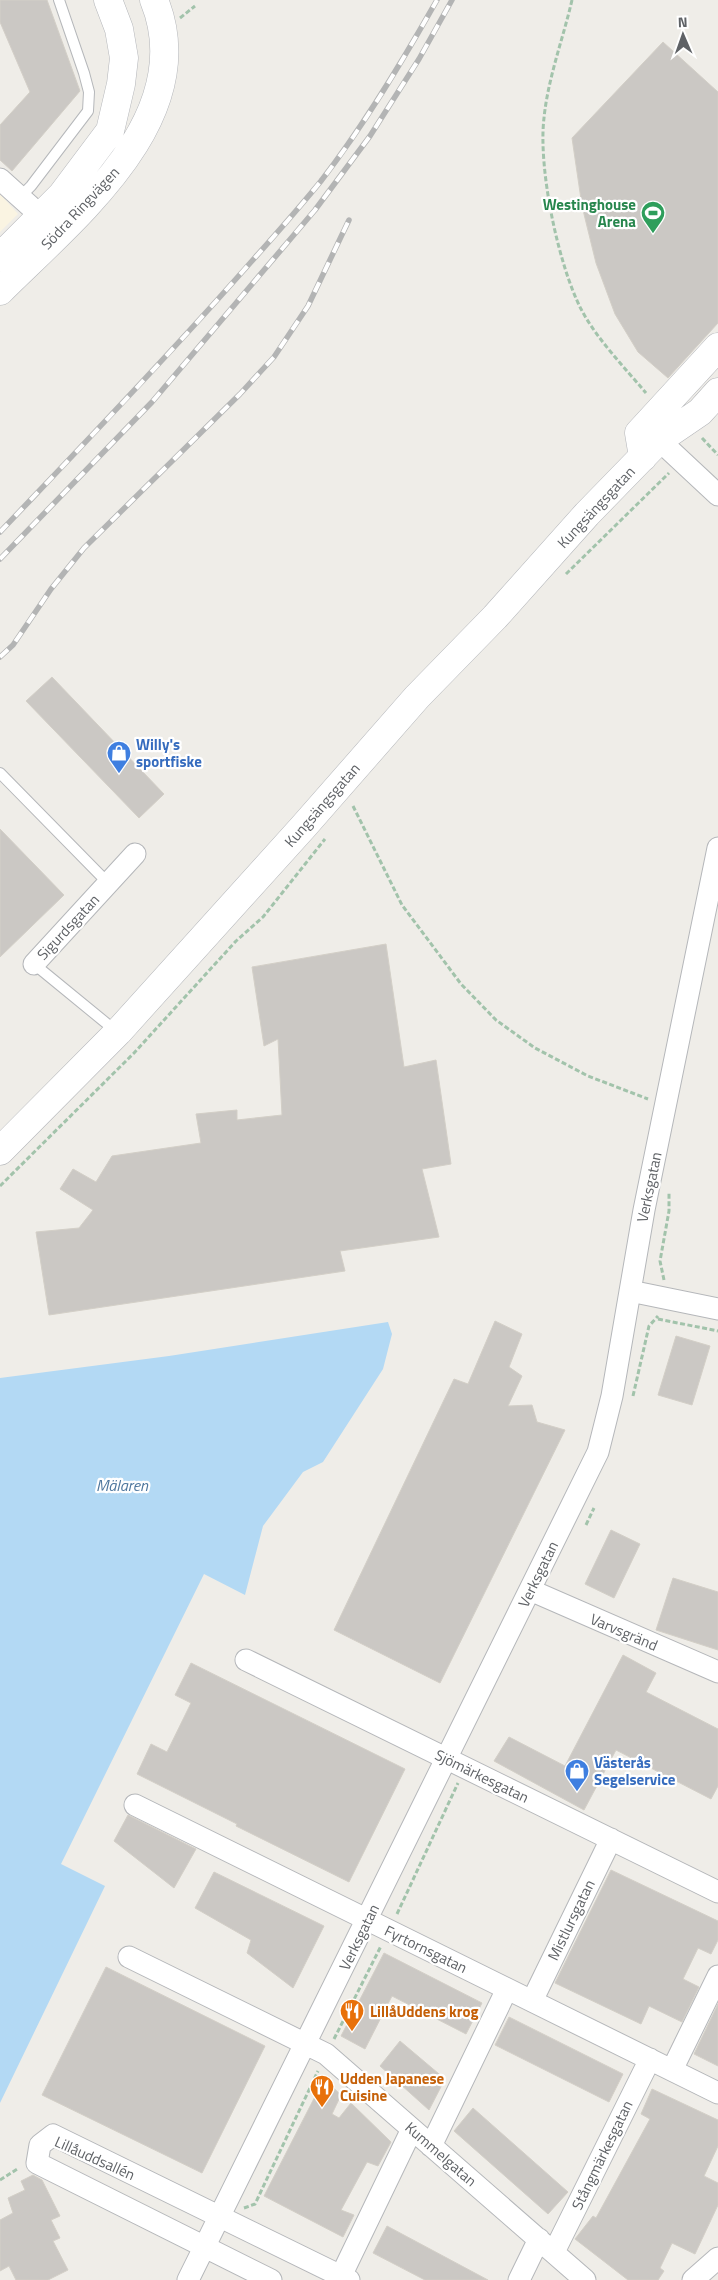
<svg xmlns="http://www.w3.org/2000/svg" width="718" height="2280" viewBox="0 0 718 2280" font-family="'Titillium Web',sans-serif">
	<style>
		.commercial { fill: #faf4e2 }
		.water { fill: #b3d9f4 }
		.building { fill: #cbc8c4; stroke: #d3cfc7 }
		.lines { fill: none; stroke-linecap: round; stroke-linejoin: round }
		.service-casing { stroke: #b5b7ba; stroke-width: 12 }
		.minor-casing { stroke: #b5b7ba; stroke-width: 23 }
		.secondary-casing { stroke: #b4b6ba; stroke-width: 29 }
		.path { stroke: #a2c3ab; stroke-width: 3; stroke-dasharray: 5 2.5; stroke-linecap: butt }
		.service { stroke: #fff; stroke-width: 10 }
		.minor { stroke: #fff; stroke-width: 21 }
		.secondary { stroke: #fff; stroke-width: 28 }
		.rail-casing { stroke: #b3b4b4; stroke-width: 5.5 }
		.rail { stroke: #fff; stroke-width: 4; stroke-dasharray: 11; stroke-linecap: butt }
		.labels { text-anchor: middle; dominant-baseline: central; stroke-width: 4.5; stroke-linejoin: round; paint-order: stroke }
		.leisure-label { font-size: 15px; font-weight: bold; fill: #27864d; stroke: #fff; text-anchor: end }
		.street-label { font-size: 15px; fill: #5f6266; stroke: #fff }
		.shop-label { font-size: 15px; font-weight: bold; fill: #366cbe; stroke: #fff; text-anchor: start }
		.food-label { font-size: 15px; font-weight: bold; fill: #c56008; stroke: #fff; text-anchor: start }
		.water-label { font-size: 16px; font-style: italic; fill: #4d769d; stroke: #fff }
	</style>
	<rect width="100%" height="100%" fill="#efede8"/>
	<!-- commercial -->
	<path class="commercial" d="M0 194 18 214 0 232Z"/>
	<!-- water -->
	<path class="water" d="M388 1322 392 1334 383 1369 323 1462 303 1472 263 1526 245 1595 204 1574 61 1864 105 1886 0 2103V1378L169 1356Z"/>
	<!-- building -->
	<path class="building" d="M0 0H47L80 91 12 171 0 160V125L30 92 0 22Z
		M663 42 718 92V323L668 378 638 352 615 314 596 263 582 206 572 138Z
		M52 677 164 794 139 818 26 701Z
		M0 829 64 895 0 957Z
		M386 944 404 1067 436 1060 451 1164 422 1169 439 1237 340 1251 345 1271 49 1315 36 1232 79 1228 93 1210 60 1189 73 1169 96 1182 112 1156 201 1143 196 1114 237 1110V1120L282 1115 278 1039 264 1046 252 967Z
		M495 1321 522 1334 509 1367 522 1376 508 1406 532 1405 537 1422 565 1430 440 1683 334 1630 454 1379 468 1384Z
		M676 1336 710 1346 692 1405 658 1395Z
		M611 1530 640 1544 614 1598 585 1584Z
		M673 1578 718 1592V1650L656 1630Z
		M623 1655 656 1673 646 1692 718 1729V1786L711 1799 616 1750 584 1810 494 1761 509 1737 565 1766Z
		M191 1663 405 1769 349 1882 236 1826 237 1824 137 1774 151 1744 167 1752 191 1703 175 1695Z
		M128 1815 196 1849 174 1888 114 1841Z
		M611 1870 718 1921V1940L711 1954 698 1948 683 1979 699 1987 682 2022 649 2006 641 2024 555 1983Z
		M214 1872 324 1926 293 1988 247 1953 251 1940 195 1908Z
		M384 1953 482 2003 466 2034 392 1996 365 2049 341 2036Z
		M106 1967 265 2046 202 2173 42 2095Z
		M718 2004V2066L694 2054Z
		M509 2017 623 2074 609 2102 495 2045Z
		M400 2041 445 2079 429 2110 380 2066Z
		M324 2079 341 2095 332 2114 339 2118 351 2103 391 2142 378 2166 367 2162 341 2210 354 2215 343 2237 264 2196Z
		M652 2089 718 2120V2146L704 2176 718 2183V2205L695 2254 672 2243 660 2268 664 2271 658 2280H628L575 2239 593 2216 596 2218 650 2119 641 2114Z
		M473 2108 568 2192 548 2214 454 2131Z
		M33 2175 42 2180 60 2216 51 2220 60 2238 53 2241 68 2270 48 2280H16L9 2266 0 2271V2220L13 2213 8 2198 25 2190 21 2181Z
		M387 2226 488 2280H425L373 2253Z"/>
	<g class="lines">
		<defs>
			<path id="service" d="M20 197 31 186 88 111 89 92 84 73 59 0
				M0 773 108 883
				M34 964 117 1032"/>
			<path id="minor" d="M0 179 41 216
				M659 440 718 495
				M34 964 135 854
				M630 1291 718 1309
				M530 1590 718 1672
				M246 1660 718 1892
				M135 1805 718 2093
				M129 1957 326 2054 585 2280
				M532 2001 611 1839
				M672 2070 718 1976
				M431 2146 507 1989
				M554 2252 650 2059
				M341 2276 412 2129
				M188 2280 598 1452 612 1396 644 1210 718 848
				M271 2280 37 2163 40 2145 53 2135 349 2280
				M519 2280 539 2239
				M693 2280 718 2258"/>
			<path id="secondary" d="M0 257 62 195 110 131 121 84 124 58 119 29 108 0
				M0 291C73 218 202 117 154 0
				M643 457 639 433 718 347
				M0 1151 118 1032 304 826 417 697 495 617 587 514 659 440 700 412 718 392"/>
		</defs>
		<!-- service casing -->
		<use href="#service" class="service-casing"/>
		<!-- minor casing -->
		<use href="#minor" class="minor-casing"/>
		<!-- secondary casing -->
		<use href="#secondary" class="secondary-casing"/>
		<!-- path -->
		<path class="path" d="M572 0C563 39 548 78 544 118 538 168 558 264 581 309 596 338 625 368 646 393
			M180 18 195 6
			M702 438 718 455
			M566 574 669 473
			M353 806 402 905 461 984 496 1020 535 1048 588 1076 648 1099
			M0 1186 134 1053 236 941 263 917 325 839
			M664 1280 660 1261 669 1211V1193
			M658 1319 718 1331
			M633 1396 649 1326 658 1316
			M586 1525 594 1508
			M397 1914 458 1783
			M334 2039 381 1946
			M0 2180 19 2168
			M244 2208 255 2204 318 2071"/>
		<!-- service -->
		<use href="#service" class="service"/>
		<!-- minor -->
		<use href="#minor" class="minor"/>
		<!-- secondary -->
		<use href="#secondary" class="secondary"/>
		<defs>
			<path id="rail" d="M0 532C76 452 153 372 227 289 259 253 291 218 321 181 365 124 402 62 437 0
				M0 559 152 402 315 210 370 136 419 59 452 0
				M0 657 13 645 51 589 84 548 240 394 274 357 308 306 349 220"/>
		</defs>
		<!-- rail casing -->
		<use href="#rail" class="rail-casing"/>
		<!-- rail -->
		<use href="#rail" class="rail"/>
	</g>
	<!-- icons -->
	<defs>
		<symbol id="stadium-pin" viewBox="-11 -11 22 30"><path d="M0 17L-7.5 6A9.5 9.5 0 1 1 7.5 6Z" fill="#2e9e5b" stroke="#fff"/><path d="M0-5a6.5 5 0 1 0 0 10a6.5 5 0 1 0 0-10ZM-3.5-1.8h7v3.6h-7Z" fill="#fff"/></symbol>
		<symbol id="shop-pin" viewBox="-11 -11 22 30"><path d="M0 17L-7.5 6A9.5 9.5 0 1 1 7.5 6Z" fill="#3f7fe0" stroke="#fff"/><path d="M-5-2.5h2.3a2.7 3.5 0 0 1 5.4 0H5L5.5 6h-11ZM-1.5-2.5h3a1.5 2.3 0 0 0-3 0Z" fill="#fff"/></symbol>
		<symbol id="restaurant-pin" viewBox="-11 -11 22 30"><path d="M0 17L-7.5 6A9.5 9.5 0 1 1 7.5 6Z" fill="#e8710a" stroke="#fff"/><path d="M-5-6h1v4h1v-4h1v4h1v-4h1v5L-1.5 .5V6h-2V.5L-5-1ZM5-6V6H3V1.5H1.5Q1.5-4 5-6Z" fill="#fff"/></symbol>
	</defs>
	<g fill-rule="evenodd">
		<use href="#stadium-pin" x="639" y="199" width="28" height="38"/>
		<use href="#shop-pin" x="105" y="739" width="28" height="38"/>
		<use href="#shop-pin" x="563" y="1757" width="28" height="38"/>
		<use href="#restaurant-pin" x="338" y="1997" width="28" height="38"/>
		<use href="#restaurant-pin" x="308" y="2073" width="28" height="38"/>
	</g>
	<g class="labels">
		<!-- leisure labels -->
		<g class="leisure-label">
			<text x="636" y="204">Westinghouse<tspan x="636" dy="17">Arena</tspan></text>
		</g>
		<!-- street labels -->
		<g class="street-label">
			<text transform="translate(80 208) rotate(-47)">Södra Ringvägen</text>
			<text transform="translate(596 507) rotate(-47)">Kungsängsgatan</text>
			<text transform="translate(322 805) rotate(-49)">Kungsängsgatan</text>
			<text transform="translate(68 927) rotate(-47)">Sigurdsgatan</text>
			<text transform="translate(649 1187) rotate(-78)">Verksgatan</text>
			<text transform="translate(538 1574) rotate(-64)">Verksgatan</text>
			<text transform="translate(624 1632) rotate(23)">Varvsgränd</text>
			<text transform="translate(482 1776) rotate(26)">Sjömärkesgatan</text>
			<text transform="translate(571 1920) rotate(-64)">Mistlursgatan</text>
			<text transform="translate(359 1937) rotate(-64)">Verksgatan</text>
			<text transform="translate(426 1949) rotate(26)">Fyrtornsgatan</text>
			<text transform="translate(441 2154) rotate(41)">Kummelgatan</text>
			<text transform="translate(602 2155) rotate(-64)">Stångmärkesgatan</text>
			<text transform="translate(95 2158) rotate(24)">Lillåuddsallén</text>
		</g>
		<!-- shop labels -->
		<g class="shop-label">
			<text x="136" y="744">Willy's<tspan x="136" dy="17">sportfiske</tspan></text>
			<text x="594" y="1762">Västerås<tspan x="594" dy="17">Segelservice</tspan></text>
		</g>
		<!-- food labels -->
		<g class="food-label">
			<text x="370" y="2011">LillåUddens krog</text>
			<text x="340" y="2078">Udden Japanese<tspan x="340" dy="17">Cuisine</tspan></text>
		</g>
		<!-- water labels -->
		<g class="water-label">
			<text x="122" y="1485">Mälaren</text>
		</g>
	</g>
	<!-- north arrow -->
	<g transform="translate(683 35) rotate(358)" stroke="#ffffff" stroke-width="4" paint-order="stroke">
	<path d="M0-4L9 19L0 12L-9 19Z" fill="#5f6266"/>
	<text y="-8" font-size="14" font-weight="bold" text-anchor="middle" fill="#5f6266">N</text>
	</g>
</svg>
